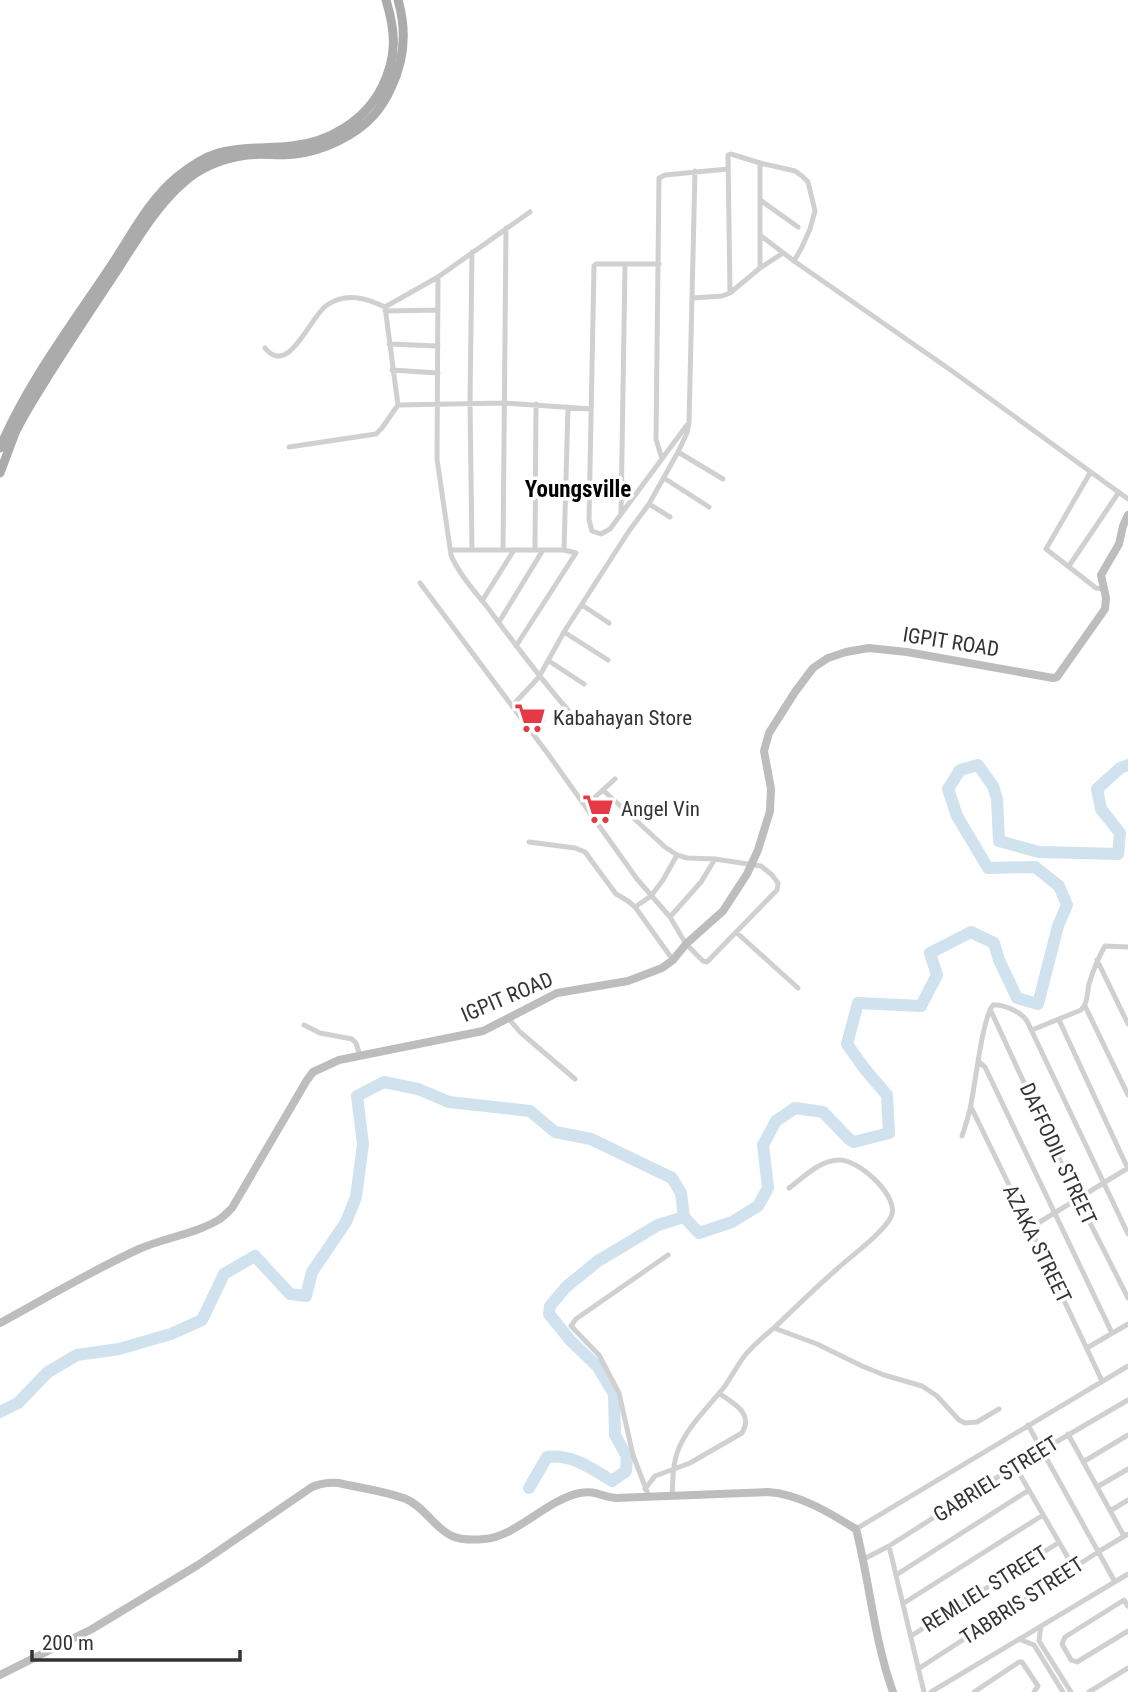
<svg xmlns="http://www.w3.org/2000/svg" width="1128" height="1692" viewBox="0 0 1128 1692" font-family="'Roboto Condensed',sans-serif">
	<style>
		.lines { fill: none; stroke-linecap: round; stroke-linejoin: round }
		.river { stroke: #cfe2ee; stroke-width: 12 }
		.street { stroke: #d0d0d0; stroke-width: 5 }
		.secondary { stroke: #bdbdbd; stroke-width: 8 }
		.primary { stroke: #ababab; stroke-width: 9 }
		.labels { text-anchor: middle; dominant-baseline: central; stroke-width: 7; stroke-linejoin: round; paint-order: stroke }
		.street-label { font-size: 21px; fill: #333; stroke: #fff }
		.poi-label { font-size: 21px; fill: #333; stroke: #fff; text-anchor: start }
		.neighbourhood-label { font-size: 23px; font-weight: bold; fill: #000; stroke: #fff }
	</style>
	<rect width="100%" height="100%" fill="#fff"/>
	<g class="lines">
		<!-- river -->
		<path class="river" d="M0 1412 18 1403 48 1372 77 1355 119 1349 171 1334 202 1320 224 1274 255 1256 290 1294 306 1296 312 1272 346 1222 356 1197 363 1144 357 1096 384 1082 418 1089 449 1102 530 1111 555 1132 591 1139 672 1178 681 1193 684 1217 699 1233 732 1222 758 1206 768 1188 763 1145 776 1121 795 1108 823 1112 849 1139 854 1142 889 1133 887 1095 864 1068 847 1044 858 1003 921 1006 937 975 930 953 971 932 994 943 999 960 1017 998 1038 1004 1058 926 1067 905 1059 886 1035 867 988 868 957 816 948 789 960 770 978 765 993 786 997 799 999 841 1039 852 1118 854 1120 833 1101 809 1097 789 1120 768 1128 765
			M529 1488 547 1457C572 1454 591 1468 612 1481L626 1471 627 1457 615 1435 614 1394 597 1366 570 1340 549 1314 550 1306 566 1287 598 1261 658 1225 684 1217"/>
		<!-- street -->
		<path class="street" d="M760 163V268
			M760 200 798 227
			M530 212 438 277 385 307 398 405 504 403 591 409
			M760 235 794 261 952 371 1128 499
			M659 264H596L594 266 589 520 592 531 601 534 610 529 687 425
			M438 277 437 459 451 555C458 573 476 593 488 608 514 643 539 677 568 710
			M730 293 728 155 731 154 760 163 795 171 802 176 808 182 815 211 810 229 801 249 794 261
			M693 298 722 296 730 293 760 268 783 253
			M385 311 437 310
			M389 344 438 346
			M265 348C289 378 310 316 327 305 346 292 366 298 385 307
			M392 370 438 373
			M289 447 376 434 382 428 398 405
			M678 452 723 479
			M662 459 656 439 659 178 665 175 728 169
			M1090 473 1046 549 1096 588 1103 589
			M664 478 709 507
			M649 504 670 517
			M621 514 625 265
			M472 549 470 403 472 252
			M451 550H564L576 553 516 646
			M503 550 506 228
			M535 550 536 404
			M564 550 568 407
			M1069 566 1119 492
			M420 583 548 754 637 879 670 917 686 944 703 961 707 962 777 890 778 883 772 875 761 866 715 859 687 858 677 855 665 847 604 791
			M482 601 514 550
			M582 605 609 623
			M499 622 543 550
			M564 632 608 660
			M549 661 584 684
			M512 706 539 677 564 632 598 579 629 531 649 504 678 452 687 433 689 423 695 171
			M531 732 543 720
			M585 806 615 779
			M529 842 575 848 585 852 616 894 628 901 635 907
			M670 917 701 882 715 859
			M736 932 798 988
			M673 960 635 907 651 896 663 880 677 855
			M1097 960 1128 1024
			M1085 1006 1128 1095
			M990 1009 1078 1199 1128 1298
			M509 1019 520 1032 575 1079
			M1059 1020 1128 1169
			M304 1025 320 1033 352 1039 356 1043 360 1056
			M1032 1030 1081 1010C1088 1003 1087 993 1089 984 1093 971 1098 958 1105 946L1128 947
			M979 1062 985 1067 1112 1333
			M971 1107 1030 1228 1102 1381
			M962 1136C965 1127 968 1118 970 1109 975 1088 982 1018 993 1005 1004 1004 1021 1012 1027 1021L1128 1234
			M1030 1228 1128 1168
			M774 1328C795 1308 815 1288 837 1269 851 1256 882 1234 891 1217 901 1197 858 1159 839 1160 820 1160 804 1177 789 1188
			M1087 1348 1128 1324
			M1028 1425 1115 1582
			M1068 1434 1124 1536
			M1083 1462 1128 1435
			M1015 1466 1074 1568
			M1097 1487 1128 1469
			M645 1489 655 1476 690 1463 742 1433C754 1413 734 1404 719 1393
			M649 1497 633 1455 619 1393 599 1355 571 1326 576 1319 668 1255
			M672 1497C673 1482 672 1467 677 1453 686 1427 708 1408 725 1386 732 1376 738 1364 746 1354 755 1344 764 1336 774 1328L817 1344 862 1366 884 1375 922 1386 937 1396 959 1420 965 1423 977 1422 999 1409
			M1110 1511 1128 1500
			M856 1529 1128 1366
			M889 1546 924 1692
			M864 1559 889 1546 1015 1466 1128 1400
			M896 1575 1029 1490
			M904 1603 1043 1515
			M1128 1606 1124 1600 1065 1637 1062 1644 1071 1660 1077 1662 1128 1631
			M1041 1626 1039 1641 1071 1692
			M911 1636 1058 1543
			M1019 1639 1034 1645 1063 1692
			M918 1669 1098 1552 1128 1534
			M931 1692 1128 1574
			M974 1692 1019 1662H1022L1038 1686 1034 1692
			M1089 1692 1128 1668"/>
		<!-- secondary -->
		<path class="secondary" d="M0 1323C46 1298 91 1271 139 1249 164 1238 198 1233 220 1219 224 1216 228 1212 232 1208L307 1080 313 1072 339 1060 483 1031 557 993 628 981 662 968 673 960 686 944 723 911 747 874 758 850 770 811 771 789 764 751 769 733 795 692 813 668 828 658 846 652 869 648 907 652 1053 678 1057 677 1105 609 1106 598 1101 575 1119 544 1123 526 1128 515
			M0 1675 92 1629 198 1565 312 1487C321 1483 328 1482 339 1483 360 1488 385 1491 406 1499 425 1507 434 1528 452 1536 461 1540 474 1540 484 1539 514 1538 548 1499 580 1493 596 1490 601 1497 616 1498L768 1492C799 1494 830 1513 856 1529 870 1583 874 1640 893 1692"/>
		<!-- primary -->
		<path class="primary" d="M0 448C26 385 73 323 111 266 131 236 149 200 177 177 188 168 205 157 218 153 242 146 268 149 292 146 329 142 365 121 382 87 397 56 396 33 386 0
			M0 473C5 460 10 446 15 433 25 412 38 393 50 373 71 340 92 308 114 275 135 243 155 207 184 182 201 167 224 158 247 155 262 153 279 156 295 154 323 151 355 136 374 115 381 107 387 97 391 88 405 59 407 31 398 0"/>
	</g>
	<!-- icons -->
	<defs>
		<symbol id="supermarket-bare" viewBox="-9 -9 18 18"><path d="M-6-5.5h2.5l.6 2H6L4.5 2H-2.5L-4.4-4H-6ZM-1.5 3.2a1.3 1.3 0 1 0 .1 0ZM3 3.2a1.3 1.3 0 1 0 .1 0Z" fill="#e63946" stroke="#fff" stroke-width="2.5" paint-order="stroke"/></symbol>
	</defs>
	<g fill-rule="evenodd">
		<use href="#supermarket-bare" x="508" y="696" width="44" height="44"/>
		<use href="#supermarket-bare" x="576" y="787" width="44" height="44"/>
	</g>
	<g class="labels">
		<!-- street labels -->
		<g class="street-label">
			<text transform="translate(951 642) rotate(9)">IGPIT ROAD</text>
			<text transform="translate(507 997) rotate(-23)">IGPIT ROAD</text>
			<text transform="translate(1058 1154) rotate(65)">DAFFODIL STREET</text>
			<text transform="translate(1037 1244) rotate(64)">AZAKA STREET</text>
			<text transform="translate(996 1479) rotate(-32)">GABRIEL STREET</text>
			<text transform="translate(985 1589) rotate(-32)">REMLIEL STREET</text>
			<text transform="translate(1022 1601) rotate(-33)">TABBRIS STREET</text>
		</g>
		<!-- poi labels -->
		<g class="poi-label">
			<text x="553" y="718">Kabahayan Store</text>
			<text x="621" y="809">Angel Vin</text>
		</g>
		<!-- neighbourhood labels -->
		<g class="neighbourhood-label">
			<text x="578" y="489">Youngsville</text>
		</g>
	</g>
	<!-- scale -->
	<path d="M32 1650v10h208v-10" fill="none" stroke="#333333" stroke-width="3.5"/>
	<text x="42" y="1650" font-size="21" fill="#333333" stroke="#ffffff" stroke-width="5" paint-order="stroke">200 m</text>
</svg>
